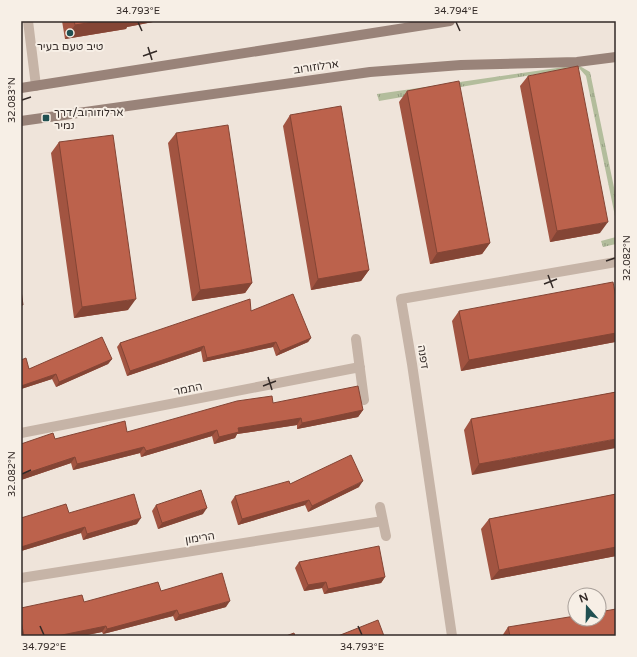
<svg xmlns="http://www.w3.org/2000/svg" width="637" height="657" viewBox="0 0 637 657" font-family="'Varela Round','Noto Sans Hebrew',sans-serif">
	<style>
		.grass { fill: url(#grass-tufts) }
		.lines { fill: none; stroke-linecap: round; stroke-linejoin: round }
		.street { stroke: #c6b4a7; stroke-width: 10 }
		.secondary { stroke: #998379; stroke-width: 10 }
		.wall { fill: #a25441 }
		.shaded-wall { fill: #844535 }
		.building { fill: #bc624c; stroke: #844535 }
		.ticks { fill: none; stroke: #332a27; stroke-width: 1.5 }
		.poi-dot { fill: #205051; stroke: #f7efe6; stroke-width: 1.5 }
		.labels { text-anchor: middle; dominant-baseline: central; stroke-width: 4; stroke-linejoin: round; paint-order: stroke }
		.poi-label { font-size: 11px; fill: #332a27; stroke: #f7efe6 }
		.street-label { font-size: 11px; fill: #332a27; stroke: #f7efe6 }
		.neatline { fill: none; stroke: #332a27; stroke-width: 1.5 }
		.ticks-label { font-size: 10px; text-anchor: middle; fill: #332a27 }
	</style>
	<defs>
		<pattern id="grass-tufts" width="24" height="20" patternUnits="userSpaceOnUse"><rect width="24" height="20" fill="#b3bd9c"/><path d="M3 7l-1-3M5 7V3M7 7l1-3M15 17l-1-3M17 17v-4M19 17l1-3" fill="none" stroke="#929a7f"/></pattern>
	</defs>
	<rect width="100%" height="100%" fill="#efe4da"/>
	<!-- grass -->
	<path class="grass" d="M578 65 590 72 616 197V221L586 76 578 67 379 101 377 94Z
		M616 237V244L603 247 601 241Z"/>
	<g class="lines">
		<!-- street -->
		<path class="street" d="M28 21 36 86
			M356 339 364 400
			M21 433 360 367
			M380 507 386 536
			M21 578 383 521
			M452 636 412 364 401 299 616 262"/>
		<!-- secondary -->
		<path class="secondary" d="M21 88 450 21
			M21 121 370 72 461 65 577 62 616 57"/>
	</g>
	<!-- wall -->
	<path class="wall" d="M62 21H158L127 27 126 29 65 39Z
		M528 76 600 233 550 242 520 86Z
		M407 91 490 243 482 254 430 264 399 102Z
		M290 115 369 270 361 281 311 290 283 126Z
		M176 133 252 283 245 293 192 301 168 143Z
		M59 142 128 310 74 318 51 153Z
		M616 298V340L615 342 461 371 452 321 459 311Z
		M251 311 311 338 308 342 276 356 273 347 203 362 201 351 127 376 117 347 120 343Z
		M112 359 108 364 56 387 52 379 21 389V360L29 369Z
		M616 392 472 475 464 430 471 419Z
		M273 403 363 410 358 417 297 429V425L237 434 235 438 214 444 212 436 141 457 140 453 73 470 71 463 21 480V444L55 439 127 432Z
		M290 484 359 487 308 512 305 505 238 525 231 502 235 496Z
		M616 494V556L491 580 481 529 489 519Z
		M156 505 203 514 158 529 152 511Z
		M69 513 137 524 83 540 81 533 21 551V518Z
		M299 562 385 577 381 583 324 594 322 588 304 591 295 568Z
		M161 591 226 607 175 621 173 616 103 634 102 632 82 636H21V608L84 602Z
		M508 627 616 636H502Z"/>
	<!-- shaded-wall -->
	<path class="shaded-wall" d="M99 21H158L127 27 126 29 65 39 75 25Z
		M608 222 600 233 550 242 557 231Z
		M490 243 482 254 430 264 437 253Z
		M369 270 361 281 311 290 318 279Z
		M252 283 245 293 192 301 200 290Z
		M136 299 128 310 74 318 82 307Z
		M616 333V340L615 342 461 371 469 360Z
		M311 338 308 342 276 356 280 351Z
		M276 342 273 347 203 362 207 358Z
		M204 346 201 351 127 376 130 371Z
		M112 359 108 364 56 387 59 382Z
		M56 374 52 379 21 389V386Z
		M363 410 358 417 297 429 302 423Z
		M301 418 297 425 237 434 235 438 214 444 219 437 238 428Z
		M217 430 212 436 141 457 146 451Z
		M616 439V448L472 475 479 464Z
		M144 447 140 453 73 470 77 464Z
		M75 457 71 463 21 480V475Z
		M363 481 359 487 308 512 312 506Z
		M309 500 305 505 238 525 242 519Z
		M207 508 203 514 158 529 162 523Z
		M141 518 137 524 83 540 87 534Z
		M85 527 81 533 21 551V547Z
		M616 547V556L491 580 499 570Z
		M385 577 381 583 324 594 328 589Z
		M326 582 322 588 304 591 308 585Z
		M230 601 226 607 175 621 179 615Z
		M177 610 173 616 103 634 107 629Z
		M106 626 102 632 82 636H57Z"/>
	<!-- building -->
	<path class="building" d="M74 21H99L75 25Z
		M578 66 608 222 557 231 528 76Z
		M459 81 490 243 437 253 407 91Z
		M341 106 369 270 318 279 290 115Z
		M228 125 252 283 200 290 176 133Z
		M113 135 136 299 82 307 59 142Z
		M613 282 616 298V333L469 360 459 311Z
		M21 290 23 305H21Z
		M293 294 311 338 280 351 276 342 207 358 204 346 130 371 120 343 250 299 251 311Z
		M102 337 112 359 59 382 56 374 21 386V360L26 358 29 369Z
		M358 386 363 410 302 423 301 418 238 428 239 432 219 437 217 430 146 451 144 447 77 464 75 457 21 475V444L53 433 55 439 125 421 127 432 237 401 272 396 273 403Z
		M616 392V439L479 464 471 419Z
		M351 455 363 481 312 506 309 500 242 519 235 496 289 481 290 484Z
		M201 490 207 508 162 523 156 505Z
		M134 494 141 518 87 534 85 527 21 547V518L66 504 69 513Z
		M616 494V547L499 570 489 519Z
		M379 546 385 577 328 589 326 582 308 585 299 562Z
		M222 573 230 601 179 615 177 610 107 629 106 626 57 636H24L21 621V608L82 595 84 602 158 582 161 591Z
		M616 609V636H510L508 627 575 616V619H599V612Z
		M378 620 384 636H338Z
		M294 633 295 636H286Z"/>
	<!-- ticks -->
	<path class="ticks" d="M138 22 142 31M456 22 460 31M148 47 152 60M143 56 157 51M22 100 31 97M606 261 615 258M548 275 553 288M544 284 557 279M268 377 272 390M263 386 276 381M22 474 31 470M40 626 44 635M358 626 362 635"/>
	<!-- markers -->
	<g class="poi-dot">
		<circle cx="70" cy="33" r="4"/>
		<rect x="42" y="114" width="8" height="8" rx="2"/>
	</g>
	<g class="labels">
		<!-- poi labels -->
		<g class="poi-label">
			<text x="70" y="46">טיב טעם בעיר</text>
			<text x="54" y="112" text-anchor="start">ארלוזורוב/דרך<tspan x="54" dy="13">נמיר</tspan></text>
		</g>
		<!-- street labels -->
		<g class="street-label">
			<text transform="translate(316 67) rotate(-8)">ארלוזורוב</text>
			<text transform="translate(423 357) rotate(81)">דפנה</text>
			<text transform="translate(188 389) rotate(-11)">התמר</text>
			<text transform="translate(200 538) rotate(-9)">הרימון</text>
		</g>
	</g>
	<!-- border -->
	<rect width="637" height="657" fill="none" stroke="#f7efe6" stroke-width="44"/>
	<!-- north arrow -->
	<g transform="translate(587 607) rotate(340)"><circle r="19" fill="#f7efe6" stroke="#a9a09a"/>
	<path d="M0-3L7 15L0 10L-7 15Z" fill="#205051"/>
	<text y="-6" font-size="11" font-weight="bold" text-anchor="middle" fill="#332a27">N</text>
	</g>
	<rect x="22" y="22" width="593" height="613" class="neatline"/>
	<g class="ticks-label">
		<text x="138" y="14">34.793°E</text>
		<text x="456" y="14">34.794°E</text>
		<text transform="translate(11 100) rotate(-90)" y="4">32.083°N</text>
		<text transform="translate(626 258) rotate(-90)" y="4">32.082°N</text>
		<text transform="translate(11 474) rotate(-90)" y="4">32.082°N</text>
		<text x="44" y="650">34.792°E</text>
		<text x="362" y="650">34.793°E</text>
	</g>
</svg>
